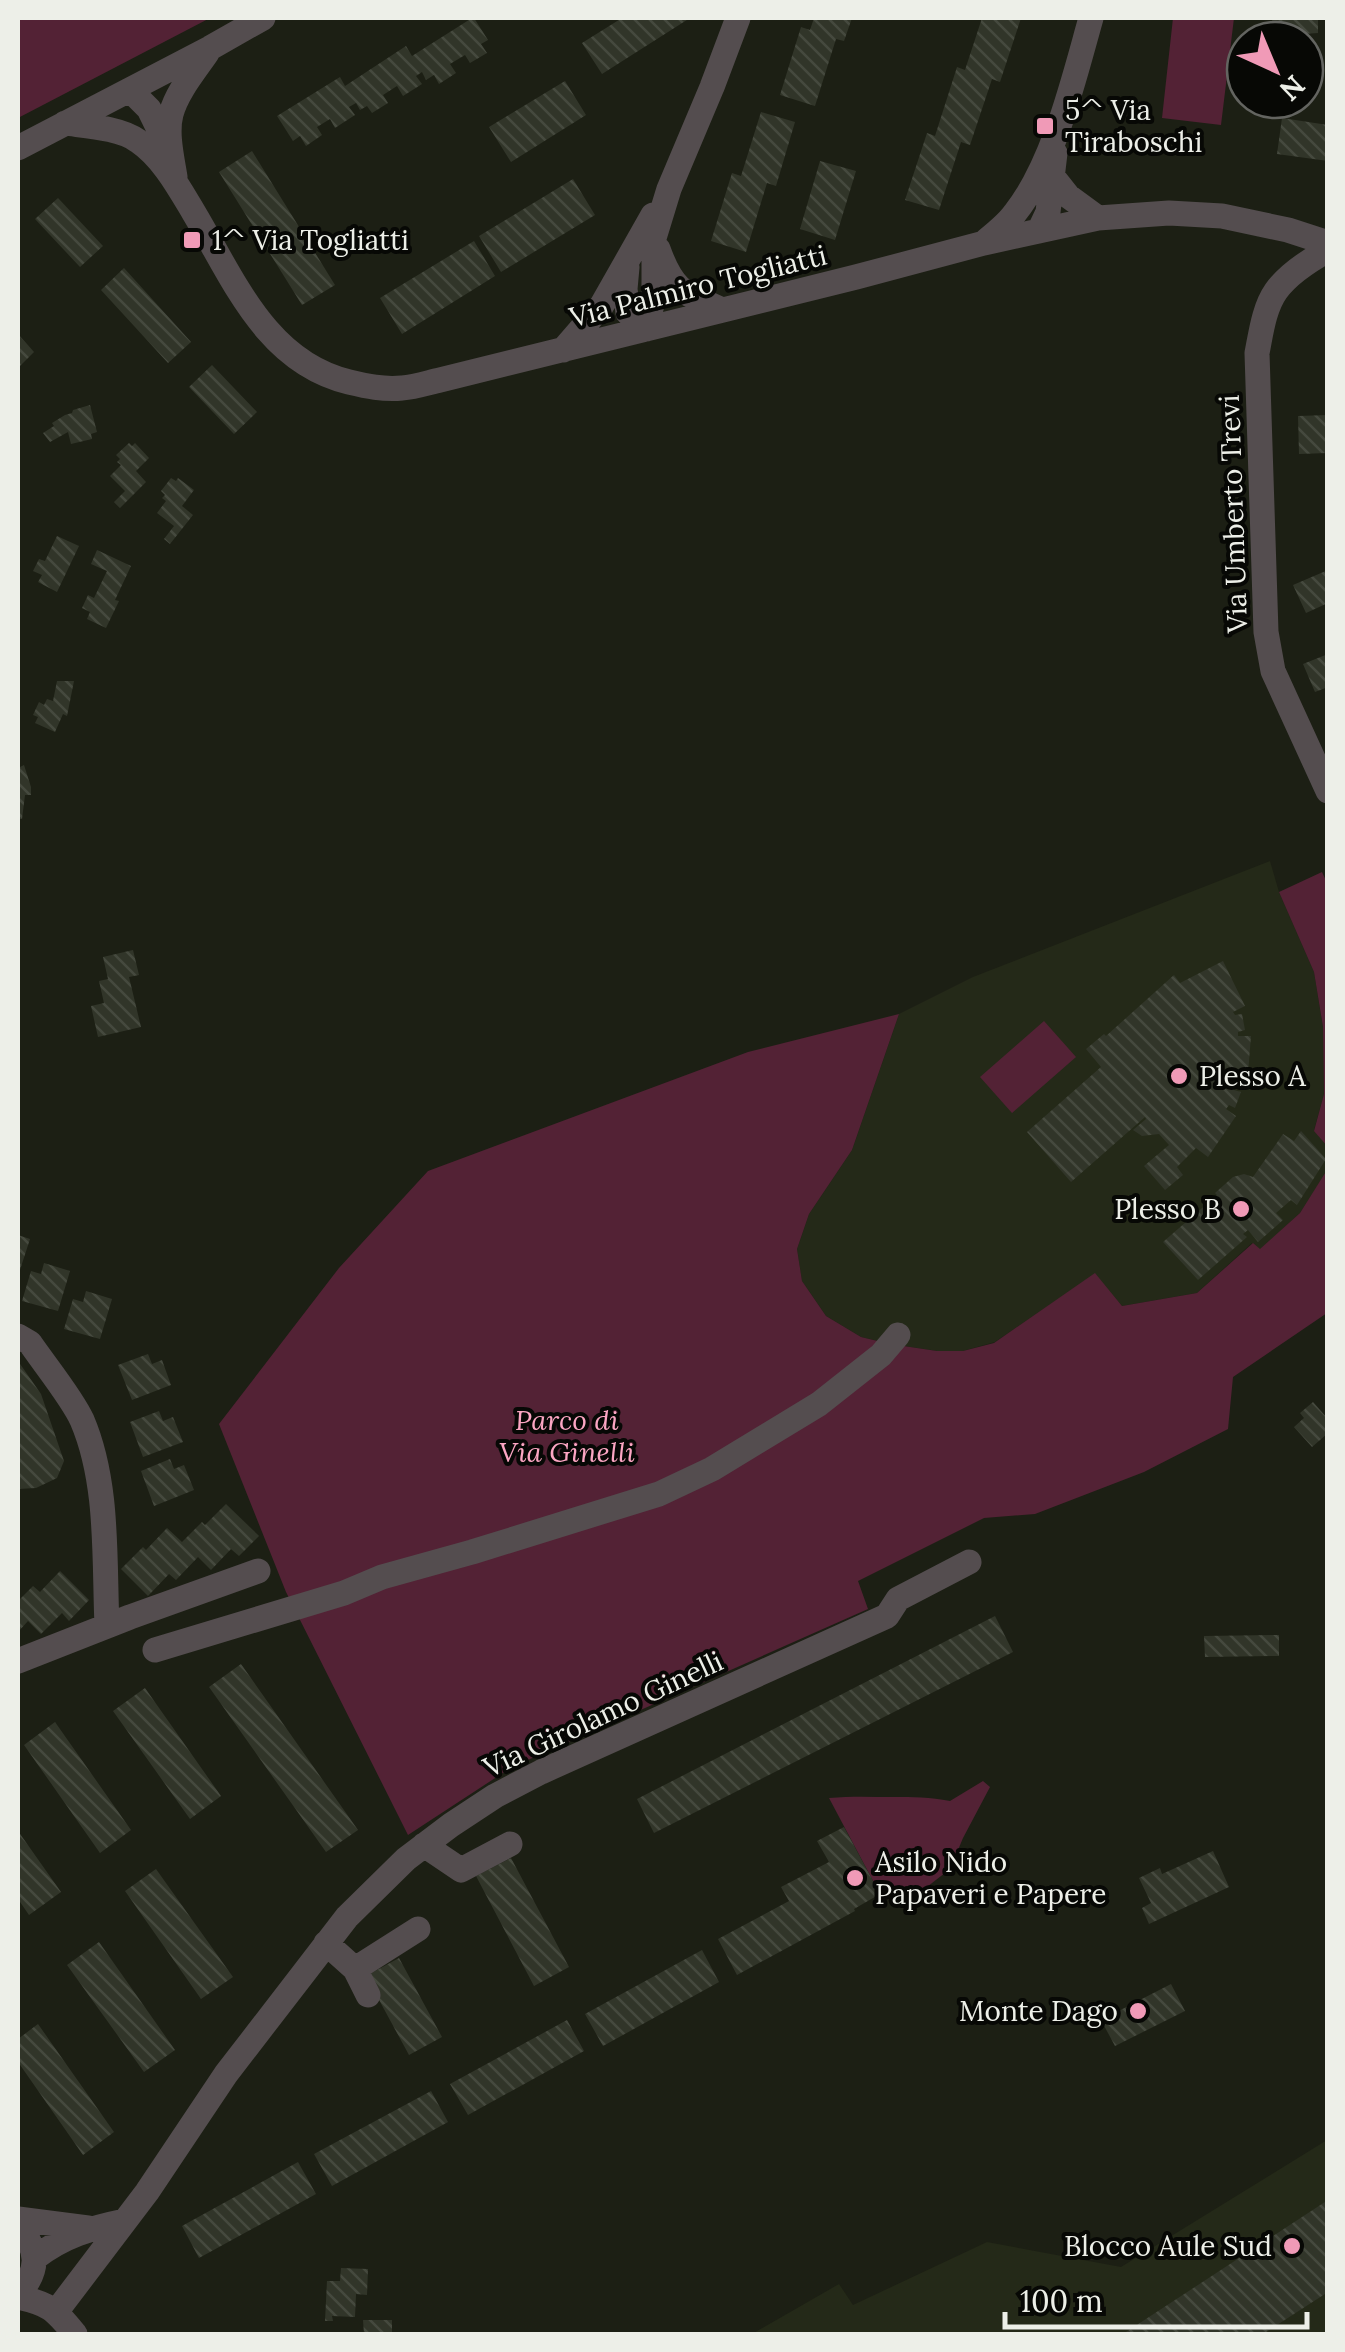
<svg xmlns="http://www.w3.org/2000/svg" width="1345" height="2352" viewBox="0 0 1345 2352" font-family="Lora,serif">
	<style>
		.built { fill: #242918 }
		.green { fill: #532235 }
		.building { fill: url(#building-back-hatch) }
		.lines { fill: none; stroke-linecap: round; stroke-linejoin: round }
		.minor { stroke: #544d4f; stroke-width: 25 }
		.poi-dot { fill: #f09ab7; stroke: #070805; stroke-width: 4 }
		.labels { text-anchor: middle; dominant-baseline: central; stroke-width: 8; stroke-linejoin: round; paint-order: stroke }
		.poi-label { font-size: 28px; fill: #edefe8; stroke: #070805; text-anchor: start }
		.street-label { font-size: 28px; fill: #edefe8; stroke: #070805 }
		.park-label { font-size: 28px; font-style: italic; fill: #fca6c3; stroke: #070805 }
	</style>
	<defs>
		<pattern id="building-back-hatch" width="6" height="6" patternUnits="userSpaceOnUse" patternTransform="scale(2.5)"><rect width="6" height="6" fill="#313529"/><path d="M-1 5l2 2M0 0l6 6M5-1l2 2" fill="none" stroke="#45493e"/></pattern>
	</defs>
	<rect width="100%" height="100%" fill="#1c1f14"/>
	<!-- built -->
	<path class="built" d="M1270 861 1279 892 1314 972 1323 1027 1324 1094 1314 1130 1327 1146 1328 1170 1300 1213 1260 1250 1252 1243 1197 1293 1122 1306 1095 1274 995 1342 963 1351H937L890 1344 861 1337 826 1316 802 1281 797 1249 809 1214 852 1150 899 1014 973 977Z
		M1327 2140V2334H752L839 2284 853 2305 987 2242 1121 2267Z"/>
	<!-- green -->
	<path class="green" d="M18 18H210L18 118Z
		M1173 18H1234L1221 125 1162 118Z
		M1322 872 1328 885 1327 1146 1314 1131 1324 1094 1323 1027 1314 972 1279 892Z
		M899 1014 852 1150 809 1214 797 1249 802 1281 826 1316 861 1337 890 1344 937 1351H963L994 1343 1095 1273 1122 1306 1197 1293 1253 1243 1260 1249 1300 1213 1327 1170V1313L1233 1377 1228 1429 1144 1472 1035 1514 984 1518 858 1581 868 1609 512 1767 408 1835 286 1592 219 1424 339 1268 428 1171 748 1052Z
		M1044 1021 1076 1057 1012 1113 980 1077Z
		M983 1781 990 1787 963 1838 950 1869 914 1897 890 1899 880 1894 829 1798C851 1796 872 1797 893 1797 913 1797 930 1797 950 1801Z"/>
	<!-- building -->
	<path class="building" d="M472 18H474L488 40 481 44 487 53 470 63 465 55 450 64 456 73 439 84 434 75 426 80 422 72 416 76 422 84 403 96 397 86 383 95 388 103 372 113 367 106 360 110 356 103 349 107 355 115 335 128 330 119 317 127 322 135 306 146 300 136 293 141 277 116 340 77 345 86 406 46 412 56Z
		M622 18H690L602 74 582 43Z
		M814 18H852L844 41 836 39 815 106 780 95 801 27 810 30Z
		M982 18H1021L1000 82 992 79 970 145 961 142 939 210 905 200 927 133 935 136 957 67 965 70Z
		M1272 18H1318V33L1273 36Z
		M565 81 586 115 511 162 489 127Z
		M761 112 795 122 776 186 767 183 746 252 711 241 732 173 741 176Z
		M1282 118 1328 125V161L1277 154Z
		M252 151 335 285 302 305 219 172Z
		M820 161 856 171 835 240 800 229Z
		M573 179 595 215 501 272 479 236Z
		M58 198 103 246 80 267 35 219Z
		M474 241 495 276 402 334 380 298Z
		M124 268 191 342 168 363 101 290Z
		M18 334 34 352 18 368Z
		M212 365 257 412 234 434 189 387Z
		M90 405 97 432 91 434 92 439 71 444 68 432 50 442 43 433 54 426 52 423 65 415 72 413 73 410Z
		M1328 415V453L1299 454 1298 416Z
		M129 443 132 446 135 443 149 458 136 471 146 482 120 508 114 502 125 491 110 476 121 465 117 462 120 459 116 455Z
		M171 478 176 481 178 478 194 490 182 506 193 515 170 544 164 539 174 526 157 513 166 501 162 498 165 495 161 491Z
		M57 536 79 546 57 592 38 582 42 575 33 571 39 559 45 561Z
		M97 550 131 566 115 600 119 601 106 628 87 619 90 612 82 608 88 595 94 598 107 571 91 564Z
		M1328 570V603L1306 613 1293 585Z
		M1328 654V687L1315 692 1303 664Z
		M57 681H74L67 716 63 714 55 732 35 723 38 717 33 715 39 702 44 705 47 699 53 701Z
		M24 765 31 787V795H25L22 819H18V768Z
		M133 950 139 975 129 977 141 1027 98 1037 91 1006 104 1003 99 981 108 979 103 957Z
		M1223 961 1245 1006 1233 1012 1235 1015 1242 1014 1245 1030 1238 1032V1036H1251L1247 1086 1234 1085V1090L1241 1092 1235 1108 1229 1105 1226 1109 1236 1116 1208 1157 1196 1148 1177 1167 1183 1175 1165 1190 1144 1166 1169 1145 1159 1134 1142 1136 1133 1130 1146 1119 1145 1117 1071 1182 1027 1132 1101 1067 1086 1049 1104 1034 1106 1036 1174 975 1180 983Z
		M1301 1131 1326 1159 1297 1205 1291 1200 1276 1213 1283 1220 1258 1242 1248 1230 1243 1234 1247 1237 1198 1280 1163 1242 1217 1195 1215 1193 1233 1177 1244 1174 1253 1177 1283 1134 1294 1141Z
		M18 1235 30 1239 18 1276Z
		M44 1263 70 1271 58 1311 22 1301 31 1271 41 1274Z
		M86 1291 112 1299 100 1339 64 1329 73 1299 83 1302Z
		M148 1354 152 1364 162 1360 171 1385 132 1400 118 1365Z
		M18 1361 41 1394 64 1461 57 1478 36 1488 18 1489Z
		M1313 1402 1328 1419V1433L1312 1447 1294 1427 1304 1418 1300 1413Z
		M159 1411 163 1421 173 1417 183 1442 143 1457 130 1422Z
		M170 1459 174 1469 184 1465 194 1490 154 1506 141 1471Z
		M226 1504 259 1536 239 1556 231 1549 211 1570 198 1557 176 1580 169 1574 148 1596 121 1569 143 1547 146 1550 167 1528 182 1542 202 1522 205 1525Z
		M60 1571 89 1600 69 1621 62 1613 41 1634 28 1621 18 1632V1601L33 1586 40 1592Z
		M995 1616 1013 1652 654 1833 637 1799Z
		M1279 1635V1656L1205 1657 1204 1636Z
		M241 1664 358 1830 326 1852 209 1687Z
		M145 1688 221 1796 190 1819 113 1711Z
		M55 1722 131 1830 100 1853 24 1745Z
		M844 1827 880 1894 854 1909 855 1911 737 1975 718 1939 789 1901 781 1887 829 1862 817 1841Z
		M18 1831 61 1892 29 1915 18 1899Z
		M1213 1851 1229 1887 1149 1924 1142 1908 1151 1903 1139 1878 1160 1868 1162 1874Z
		M511 1858 569 1967 534 1986 476 1876Z
		M156 1869 233 1977 201 1999 125 1891Z
		M99 1942 175 2050 144 2072 67 1965Z
		M702 1950 719 1982 603 2046 585 2014Z
		M399 1958 442 2037 409 2055 366 1976Z
		M1171 1984 1185 2011 1115 2046 1101 2020Z
		M567 2020 584 2051 468 2115 450 2084Z
		M38 2024 114 2132 83 2155 18 2062V2039Z
		M431 2091 448 2122 332 2186 314 2154Z
		M298 2162 316 2194 199 2258 182 2226Z
		M1328 2200V2292L1263 2334H1123Z
		M341 2268 368 2269 367 2295 356 2294 355 2317 332 2316 333 2321H325L327 2281H340Z
		M363 2320H392V2334H364Z"/>
	<g class="lines">
		<!-- minor -->
		<path class="minor" d="M130 90 149 109 168 148
			M65 123C86 126 121 128 138 141 163 158 179 188 194 213 234 280 266 362 349 382 366 386 384 390 402 388 415 387 427 383 440 380L856 277 984 243 1098 218 1169 213 1222 216 1288 230 1328 243
			M18 148 210 48 263 18
			M175 177C172 158 166 133 171 114 177 92 194 72 207 53
			M1053 177 1068 196 1098 218
			M1039 231 1048 212 1055 153
			M987 240C997 232 1008 223 1015 213 1054 164 1074 78 1091 18
			M658 249C673 291 683 293 723 310
			M1328 250C1310 260 1288 274 1276 291 1264 308 1261 333 1257 353L1266 632 1273 671 1328 791
			M627 267 625 289 628 313 646 329
			M646 329 654 296V238L669 189 712 87 738 18
			M563 350 602 305 653 215
			M18 1336 30 1343C45 1365 72 1398 82 1420 109 1483 104 1559 107 1626
			M155 1650 344 1593 382 1577 472 1552 659 1494 712 1469 819 1404 881 1355 898 1335
			M18 1661 130 1617 258 1571
			M424 1845 461 1870 510 1844
			M326 1943 355 1969 418 1929
			M355 1969 368 1995
			M18 2219 88 2228
			M18 2225C38 2249 41 2270 18 2294
			M35 2258C63 2236 91 2228 125 2221
			M18 2297C50 2304 54 2309 75 2334
			M56 2312 147 2192 226 2074 347 1917 406 1859 451 1825 495 1796 541 1772 887 1616 898 1599 969 1562"/>
	</g>
	<!-- markers -->
	<g class="poi-dot">
		<rect x="1035" y="116" width="20" height="20" rx="5"/>
		<rect x="182" y="230" width="20" height="20" rx="5"/>
		<circle cx="1179" cy="1076" r="10"/>
		<circle cx="1241" cy="1209" r="10"/>
		<circle cx="855" cy="1878" r="10"/>
		<circle cx="1138" cy="2011" r="10"/>
		<circle cx="1292" cy="2246" r="10"/>
	</g>
	<g class="labels">
		<!-- poi labels -->
		<g class="poi-label">
			<text x="1065" y="110">5^ Via<tspan x="1065" dy="32">Tiraboschi</tspan></text>
			<text x="212" y="240">1^ Via Togliatti</text>
			<text x="1199" y="1076">Plesso A</text>
			<text x="1221" y="1209" text-anchor="end">Plesso B</text>
			<text x="875" y="1862">Asilo Nido<tspan x="875" dy="32">Papaveri e Papere</tspan></text>
			<text x="1118" y="2011" text-anchor="end">Monte Dago</text>
			<text x="1272" y="2246" text-anchor="end">Blocco Aule Sud</text>
		</g>
		<!-- street labels -->
		<g class="street-label">
			<text transform="translate(698 286) rotate(-14)">Via Palmiro Togliatti</text>
			<text transform="translate(1233 514) rotate(-92)">Via Umberto Trevi</text>
			<text transform="translate(603 1714) rotate(-25)">Via Girolamo Ginelli</text>
		</g>
		<!-- park labels -->
		<g class="park-label">
			<text x="567" y="1420">Parco di<tspan x="567" dy="32">Via Ginelli</tspan></text>
		</g>
	</g>
	<!-- border -->
	<rect width="1345" height="2352" fill="none" stroke="#edefe8" stroke-width="40"/>
	<!-- north arrow -->
	<g transform="translate(1275 70) rotate(136)"><circle r="48" fill="#070805" stroke="#636460" stroke-width="2.5"/>
	<path d="M0-8L18 38L0 25L-18 38Z" fill="#f09ab7"/>
	<text y="-15" font-size="28" font-weight="bold" text-anchor="middle" fill="#edefe8">N</text>
	</g>
	<!-- scale -->
	<path d="M1005 2312v15h302v-15" fill="none" stroke="#edefe8" stroke-width="5"/>
	<text x="1020" y="2312" font-size="30" fill="#edefe8" stroke="#070805" stroke-width="8" paint-order="stroke">100 m</text>
</svg>
